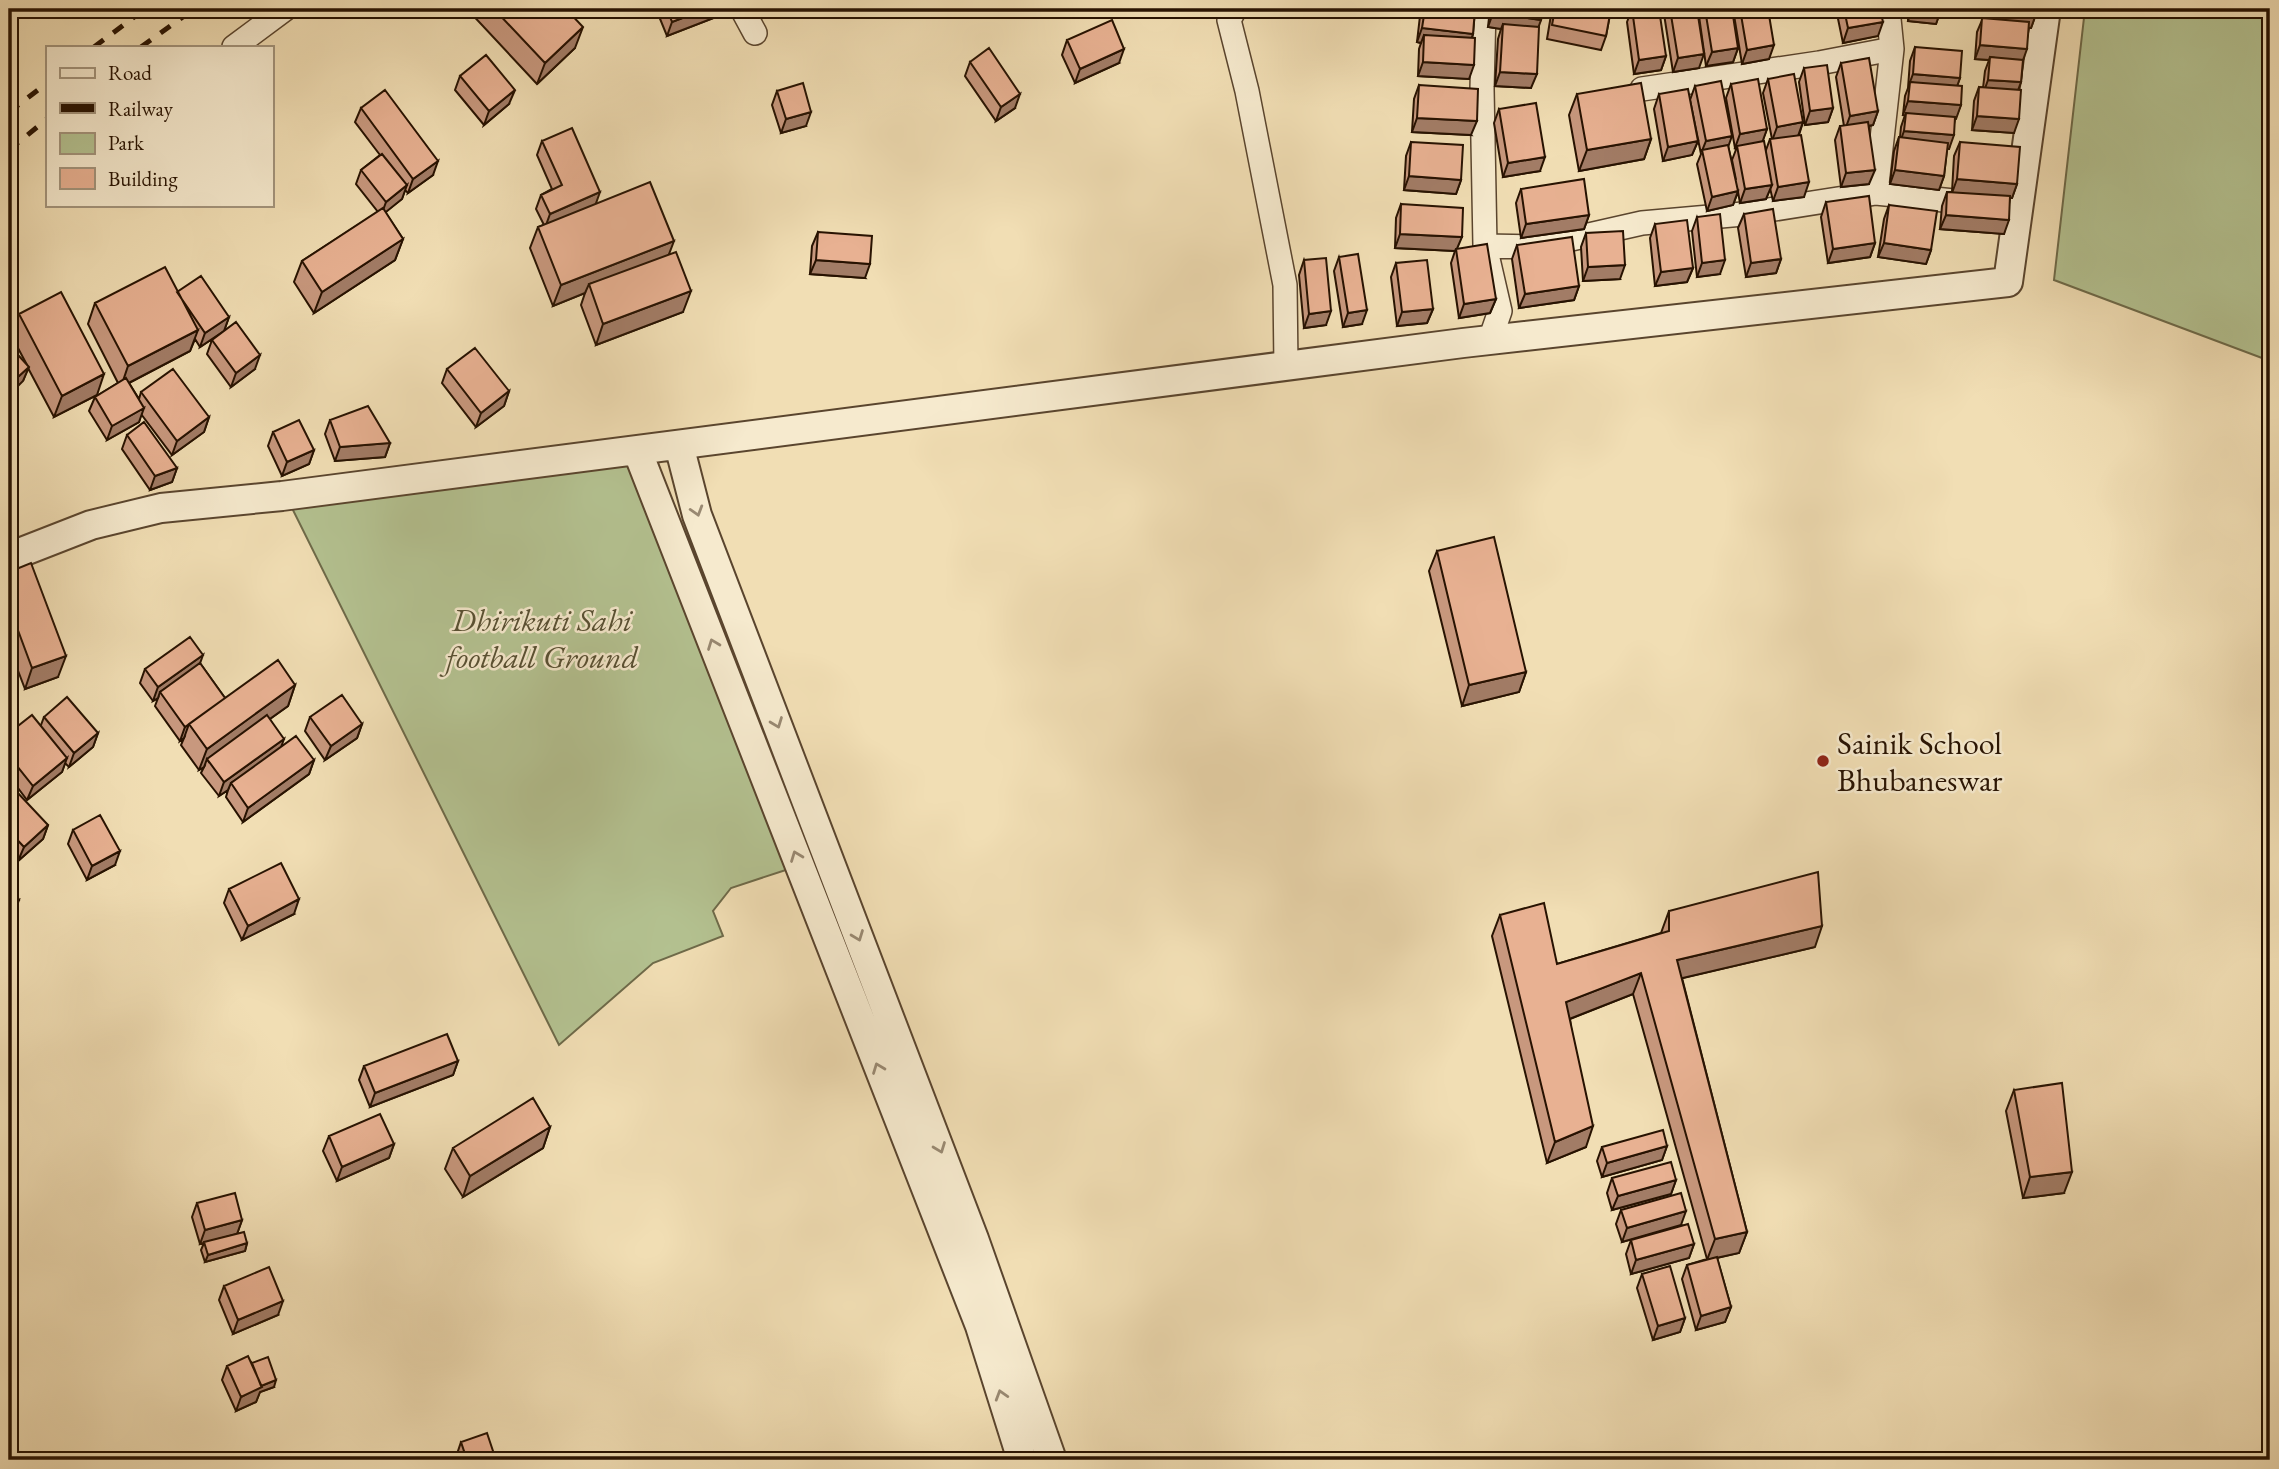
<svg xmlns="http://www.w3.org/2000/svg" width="2279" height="1469" viewBox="0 0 2279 1469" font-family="'EB Garamond',serif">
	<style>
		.green { fill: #b4c291; stroke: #6e6a49; stroke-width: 2 }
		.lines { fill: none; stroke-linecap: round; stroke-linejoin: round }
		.minor-casing { stroke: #5a452e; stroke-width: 26 }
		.tertiary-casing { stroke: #5a452e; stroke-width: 32 }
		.minor { stroke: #f6eace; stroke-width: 23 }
		.tertiary { stroke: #f6eace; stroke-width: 28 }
		.rail { stroke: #271201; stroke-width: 5; stroke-dasharray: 12 12; stroke-linecap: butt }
		.wall { fill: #c8987e; stroke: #271201; stroke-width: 2 }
		.shaded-wall { fill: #a27c66; stroke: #271201; stroke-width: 2 }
		.building { fill: #e8b192; stroke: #271201; stroke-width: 2 }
		.oneway { stroke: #998972 }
		.poi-dot { fill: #8f2418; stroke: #f6eace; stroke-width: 2.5 }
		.labels { text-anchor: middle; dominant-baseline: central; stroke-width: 5; stroke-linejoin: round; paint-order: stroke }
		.park-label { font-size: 32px; font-style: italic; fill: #585033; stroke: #f6eace }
		.poi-label { font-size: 32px; fill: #271201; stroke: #f6eace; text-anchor: start }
	</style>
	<rect width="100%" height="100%" fill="#f1deb4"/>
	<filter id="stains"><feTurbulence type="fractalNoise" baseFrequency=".00286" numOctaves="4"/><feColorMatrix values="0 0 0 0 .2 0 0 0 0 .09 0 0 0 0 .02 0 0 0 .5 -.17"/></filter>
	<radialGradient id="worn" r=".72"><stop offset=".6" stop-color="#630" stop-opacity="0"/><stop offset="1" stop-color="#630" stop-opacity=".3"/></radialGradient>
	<!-- green -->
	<path class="green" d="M2085 9H2270V361L2054 280Z
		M652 459 798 866 731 888 713 911 723 936 653 963 559 1045 287 498Z"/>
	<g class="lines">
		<defs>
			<path id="minor" d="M742 9 755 33
				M1235 9 1229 20 1247 91 1285 285 1286 367
				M1484 9 1482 89 1485 246 1500 311 1490 340
				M234 47 285 9
				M1642 89 1819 63 1892 49 1888 9
				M1876 193 1892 49
				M1485 246 1536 247 1642 223 1743 214 1876 193 1973 203"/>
			<path id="tertiary" d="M679 445 697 515 974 1239 1052 1460
				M637 450 980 1326 1022 1460
				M9 557 91 525 161 508 282 496 1463 343 2008 282 2046 9"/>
		</defs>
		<!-- minor casing -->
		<use href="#minor" class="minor-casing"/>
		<!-- tertiary casing -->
		<use href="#tertiary" class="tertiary-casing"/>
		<!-- minor -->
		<use href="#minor" class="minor"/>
		<!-- tertiary -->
		<use href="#tertiary" class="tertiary"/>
		<!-- rail -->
		<path class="rail" d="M94 47 145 9
			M141 47 194 9
			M9 112 47 83
			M9 150 47 119"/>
	</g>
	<!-- wall -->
	<path class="wall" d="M467 9H566L575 48 537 84Z
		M576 9H586L581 14Z
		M656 9H730L729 12 667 36Z
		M1423 9H1477L1475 11 1473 34 1472 38 1469 79 1418 76 1419 49 1421 43 1417 42 1420 16Z
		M1490 9H1542L1538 27 1531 88 1495 86 1498 39 1501 29 1488 27Z
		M1552 9H1611L1606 36 1601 50 1547 39Z
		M1632 9 1666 56 1661 70 1634 74 1627 22Z
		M1666 9H1697L1699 68 1673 72 1664 14Z
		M1698 9H1732L1738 48 1733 62 1706 66Z
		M1733 9H1768L1769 59 1742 64Z
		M1836 9H1880L1878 36 1843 43Z
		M1908 9H1941L1936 24 1908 21Z
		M1984 9H2037L2036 14 2031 28H2029L2023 60 2021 82 2018 90 2014 133 1972 130 1974 101 1979 87 1983 88 1985 71 1989 60 1975 59 1977 32 1983 18Z
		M1067 40 1119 63 1075 83 1062 55Z
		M1915 47 1960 78 1957 86 1961 105 1955 119 1949 149H1947L1944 176 1939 190 1890 184 1894 151 1899 137H1900L1901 127 1905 115H1903L1905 96 1908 88 1910 61Z
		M970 62 1015 108 996 121 965 76Z
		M1841 63 1878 111 1873 125 1869 126V184L1841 187 1835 140 1840 126H1844L1836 77Z
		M1804 68 1833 108 1828 122 1805 125 1799 82Z
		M460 76 509 104 484 125 455 90Z
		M1768 79 1803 122 1799 135 1804 197 1773 201 1770 188 1766 199 1740 203 1738 192 1733 205 1707 211 1697 164 1701 154 1690 100 1695 86 1728 146 1736 180 1732 160 1737 147 1735 148 1726 98 1731 84 1767 129 1762 142 1766 150 1770 139H1772L1763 93Z
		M1419 85 1471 135 1412 132 1414 99Z
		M777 91 806 126 781 133 772 105Z
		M1577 94 1651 139 1644 159 1579 171 1569 115Z
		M1659 94 1698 141 1692 155 1663 161 1654 109Z
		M361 108 433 175 408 193 405 190 402 199 385 212 403 239 395 260 314 313 294 282 302 261 378 212 356 184 361 170 380 155 355 122Z
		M1499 109 1540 171 1503 177 1494 123Z
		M542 141 595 204 669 255 683 312 596 345 581 305 585 293 553 306 530 248 538 227 544 225 536 209 541 195 552 189 537 155Z
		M1411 142 1461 180 1456 194 1404 190 1406 156Z
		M1960 142 2017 184 2012 198H2010L2004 234 1940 229 1942 206 1947 192H1952L1954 156Z
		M1521 189 1589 215 1584 229 1521 238 1516 203Z
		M1826 202 1875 243 1870 257 1828 263 1821 217Z
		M1401 204 1457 249 1496 299 1490 313 1459 318 1451 263 1455 251 1395 248 1396 218Z
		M1889 205 1931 250 1926 264 1878 257 1884 219Z
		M1744 214 1781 259 1776 273 1746 277 1738 228Z
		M1697 217 1720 274 1697 277 1692 231Z
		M1655 224 1693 268 1687 282 1655 286 1650 238Z
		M818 232 865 278 810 274 812 246Z
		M1586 233 1620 279 1583 281 1581 247Z
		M1517 245 1579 286 1574 300 1519 308 1512 259Z
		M1339 257 1362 324 1343 327 1334 271Z
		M1304 260 1326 325 1304 328 1299 275Z
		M1396 263 1433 309 1427 323 1397 326 1391 277Z
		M178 291 229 317 224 331 255 369 231 387 207 354 212 340 221 333 200 347 195 339 190 351 129 383 139 399 141 392 209 417 204 432 172 455 141 414 139 422 107 440 89 411 95 397 118 383 88 324 95 303Z
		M19 314 97 395 54 417 28 368 23 381 27 365 11 335Z
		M447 369 509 391 504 406 476 427 442 383Z
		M330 420 390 443 385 457 335 461 325 434Z
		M273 432 314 450 309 464 282 476 268 446Z
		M127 435 177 468 172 482 150 490 122 449Z
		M1437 551 1526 672 1519 692 1462 706 1429 571Z
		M9 572 58 677 25 689 9 647Z
		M200 663 225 698 295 685 288 706 270 719 282 746 314 760 309 774 243 822 226 797 228 790 219 796 201 773 204 767 199 770 181 745 184 738 180 741 155 706 158 698 153 701 140 683 145 669Z
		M44 717 98 733 93 747 69 767 65 763 62 772 27 800 9 776V733L41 725Z
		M310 717 362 724 357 738 325 760 305 731Z
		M9 797 48 825 43 839 18 861 9 851Z
		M73 830 115 865 87 880 68 844Z
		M229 889 294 914 242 940 224 903Z
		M1669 911 1815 947 1682 978 1747 1232 1739 1253 1717 1258 1731 1307 1725 1322 1696 1330 1682 1279 1687 1265 1707 1259 1633 994 1570 1019 1586 1147 1547 1163 1492 936 1500 915 1557 964 1661 933Z
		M458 1061 453 1075 370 1107 359 1080 364 1066Z
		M2014 1090 2064 1193 2023 1198 2006 1111Z
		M550 1127 543 1148 463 1197 445 1169 453 1148Z
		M329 1136 394 1144 389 1158 337 1181 323 1151Z
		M1667 1146 1662 1160 1602 1177 1597 1161 1602 1147Z
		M1612 1178 1676 1180 1671 1194 1612 1210 1607 1193Z
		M197 1203 242 1220 237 1234 247 1243 245 1251 205 1262 201 1250 204 1243 200 1244 192 1217Z
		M1621 1210 1681 1225 1622 1242 1616 1224Z
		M1631 1240 1694 1244 1689 1258 1631 1274 1626 1254Z
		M1642 1274 1685 1318 1680 1332 1653 1340 1637 1288Z
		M224 1286 278 1315 233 1334 219 1300Z
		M252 1363 274 1387 260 1392 256 1402 236 1411 222 1380 227 1366 252 1365Z
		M461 1442 496 1460H457L456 1457Z"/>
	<!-- shaded-wall -->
	<path class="shaded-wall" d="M706 9H730L729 12 667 36 672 22Z
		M1912 9H1930L1941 10 1936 24 1908 21Z
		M1987 10 2036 14 2031 28 1982 24Z
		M1493 13 1541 20 1536 34 1503 24 1501 29 1488 27Z
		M1883 22 1878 36 1843 43 1848 28Z
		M583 27 575 48 537 84 545 63Z
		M1422 28 1473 34 1468 48 1424 35 1421 43 1417 42Z
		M1774 45 1769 59 1742 64 1747 50Z
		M1980 45 2027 49 2022 63 1990 57 1989 60 1975 59Z
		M1738 48 1733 62 1706 66 1712 52Z
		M1124 49 1119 63 1075 83 1080 69Z
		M1704 54 1699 68 1673 72 1678 58Z
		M1666 56 1661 70 1634 74 1639 60Z
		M1423 62 1474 65 1469 79 1418 76Z
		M1500 72 1537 74 1531 88 1495 86Z
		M1913 74 1960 78 1955 92 1910 82Z
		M1988 80 2021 82 2016 96 1983 94Z
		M515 90 509 104 484 125 489 111Z
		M1020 94 1015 108 996 121 1001 107Z
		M1908 101 1961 105 1956 119 1903 115Z
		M1833 108 1828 122 1805 125 1810 111Z
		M1878 111 1873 125 1845 130 1850 116Z
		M811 112 806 126 781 133 786 119Z
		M1977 116 2019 119 2014 133 1972 130Z
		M1417 118 1477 121 1471 135 1412 132Z
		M1803 122 1798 136 1772 141 1777 127Z
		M1767 129 1762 143 1735 148 1740 134Z
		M1904 131 1954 135 1949 149 1899 145Z
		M1732 136 1727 150 1702 151 1706 141Z
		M1651 139 1644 159 1579 171 1587 150Z
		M1698 141 1692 155 1663 161 1668 147Z
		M1545 157 1540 171 1503 177 1508 163Z
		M438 161 433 175 408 193 413 179Z
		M1875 170 1869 184 1841 187 1846 173Z
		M1895 170 1944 176 1939 190 1890 184Z
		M1409 176 1461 180 1456 194 1404 190Z
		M1957 179 2017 184 2012 198 1952 193Z
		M1809 182 1804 197 1773 201 1778 187Z
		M407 185 402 199 381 216 386 202Z
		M1772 185 1766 199 1740 203 1745 189Z
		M1738 191 1733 205 1707 211 1712 197Z
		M600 192 595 206 545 228 550 214Z
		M1589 215 1584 229 1521 238 1526 224Z
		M1946 215 2009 220 2004 234 1940 229Z
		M1400 234 1462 237 1456 251V249L1455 251 1395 248Z
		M403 239 395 260 314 313 322 292Z
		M674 241 666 262 589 284 585 293 553 306 561 285Z
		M1875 243 1870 257 1828 263 1833 249Z
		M1884 243 1931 250 1926 264 1878 257Z
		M1781 259 1776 273 1746 277 1751 263Z
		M816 260 870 264 865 278 810 274Z
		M1725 260 1720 274 1697 277 1702 263Z
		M1625 265 1620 279 1583 281 1588 267Z
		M1693 268 1687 282 1655 286 1661 272Z
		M1579 286 1574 300 1519 308 1525 294Z
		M691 291 683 312 596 345 603 324Z
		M1496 299 1490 313 1459 318 1464 304Z
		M1433 309 1427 323 1397 326 1402 312Z
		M1367 310 1362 324 1343 327 1348 313Z
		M1331 311 1326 325 1304 328 1309 314Z
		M229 317 224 331 200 347 205 333Z
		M198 330 190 351 121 387 128 366Z
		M260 355 255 369 231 387 236 373Z
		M29 367 23 381 9 395V385Z
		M104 374 97 395 54 417 62 396Z
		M509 391 504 406 476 427 481 413Z
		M144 408 139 422 107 440 112 426Z
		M209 417 204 432 172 455 177 441Z
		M390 443 385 457 335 461 340 447Z
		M314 450 309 464 282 476 287 462Z
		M177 468 172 482 150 490 155 476Z
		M203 655 198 669 160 692 158 698 153 701 158 687Z
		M66 656 58 677 25 689 32 668Z
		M1526 672 1519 692 1462 706 1469 685Z
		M295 685 288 706 209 762 207 759 204 767 199 770 207 749Z
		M225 698 189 724 184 738 180 741 185 727Z
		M362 724 357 738 325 760 331 746Z
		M98 733 93 747 69 767 74 753Z
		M284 739 279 753 231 783 228 790 219 796 224 782Z
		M67 758 62 772 27 800 33 786Z
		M314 760 309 774 243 822 248 808Z
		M48 825 43 839 18 861 24 847Z
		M120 851 115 865 87 880 92 866Z
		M299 899 294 914 242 940 248 926Z
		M19 900 14 914 9 917V905Z
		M1822 926 1815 947 1670 981 1677 960Z
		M1641 973 1633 994 1559 1023 1566 1002Z
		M458 1061 453 1075 370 1107 375 1093Z
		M1593 1126 1586 1147 1547 1163 1555 1142Z
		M550 1127 543 1148 463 1197 470 1176Z
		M394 1144 389 1158 337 1181 342 1167Z
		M1667 1146 1662 1160 1602 1177 1607 1163Z
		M2072 1172 2064 1193 2023 1198 2030 1177Z
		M1676 1180 1671 1194 1612 1210 1618 1196Z
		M1686 1211 1681 1225 1622 1242 1627 1228Z
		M242 1220 237 1234 200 1244 205 1230Z
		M1747 1232 1739 1253 1707 1260 1715 1239Z
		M247 1243 245 1251 205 1262 208 1255Z
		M1694 1244 1689 1258 1631 1274 1636 1260Z
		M283 1301 278 1315 233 1334 238 1320Z
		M1731 1307 1725 1322 1696 1330 1701 1316Z
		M1685 1318 1680 1332 1653 1340 1658 1326Z
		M276 1380 274 1387 260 1392 256 1402 236 1411 241 1397 261 1386Z"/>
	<!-- building -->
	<path class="building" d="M494 9H566L583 27 545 63Z
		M667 9H706L672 22Z
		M1425 9H1475L1473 34 1422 28Z
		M1493 9H1542L1541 20 1493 13Z
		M1555 9H1611L1606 36 1552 25Z
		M1632 9H1659L1666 56 1639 60Z
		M1670 9H1697L1704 54 1678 58Z
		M1705 9H1732L1738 48 1712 52Z
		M1740 9H1768L1774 45 1747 50Z
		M1844 9H1880L1883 22 1848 28Z
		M1988 9H2037L2036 14 1987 10Z
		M1982 18 2029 22 2027 49 1980 45Z
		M1112 20 1124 49 1080 69 1067 40Z
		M1503 24 1539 27 1537 74 1500 72Z
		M1424 35 1475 38 1474 65 1423 62Z
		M1915 47 1962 51 1960 78 1913 74Z
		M989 48 1020 94 1001 107 970 62Z
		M486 55 515 90 489 111 460 76Z
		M1990 57 2023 60 2021 82 1988 80Z
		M1869 58 1878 111 1850 116 1841 63Z
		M1827 65 1833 108 1810 111 1804 68Z
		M1794 74 1803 122 1777 127 1768 79Z
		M1758 79 1767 129 1740 134 1731 84Z
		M1721 81 1732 136 1706 141 1695 86Z
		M1910 82 1962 86 1961 105 1908 101Z
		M803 83 811 112 786 119 777 91Z
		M1641 83 1651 139 1587 150 1577 94Z
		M1419 85 1478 89 1477 121 1417 118Z
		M1979 87 2021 90 2019 119 1977 116Z
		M1688 89 1698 141 1668 147 1659 94Z
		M385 90 438 161 413 179 361 108Z
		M1536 103 1545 157 1508 163 1499 109Z
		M1906 113 1955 117 1954 135 1904 131Z
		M1868 122 1875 170 1846 173 1840 126Z
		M572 128 600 192 550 214 541 195 562 185 542 141Z
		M1801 135 1809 182 1778 187 1770 139Z
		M1899 137 1948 143 1944 176 1895 170Z
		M1764 141 1772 185 1745 189 1737 146Z
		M1411 142 1463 145 1461 180 1409 176Z
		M1960 142 2020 147 2017 184 1957 179Z
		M1728 145 1738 191 1712 197 1702 150Z
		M382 154 407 185 386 202 361 170Z
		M1584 179 1589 215 1526 224 1521 189Z
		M650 182 674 241 561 285 538 227Z
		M1947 192 2010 196 2009 220 1946 215Z
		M1869 196 1875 243 1833 249 1826 202Z
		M1401 204 1463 208 1462 237 1400 234Z
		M1889 205 1937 211 1931 250 1884 243Z
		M383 208 403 239 322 292 302 261Z
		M1773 209 1781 259 1751 263 1744 214Z
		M1720 214 1725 260 1702 263 1697 217Z
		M1687 220 1693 268 1661 272 1655 224Z
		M1623 231 1625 265 1588 267 1586 233Z
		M818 232 872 236 870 264 816 260Z
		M1572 237 1579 286 1525 294 1517 245Z
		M1487 244 1496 299 1464 304 1456 249Z
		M676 252 691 291 603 324 589 284Z
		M1358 254 1367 310 1348 313 1339 257Z
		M1326 258 1331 311 1309 314 1304 260Z
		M1427 260 1433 309 1402 312 1396 263Z
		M165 267 198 330 128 366 95 303Z
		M201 276 229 317 205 333 177 292Z
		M61 292 104 374 62 396 19 314Z
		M236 322 260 355 236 373 212 340Z
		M9 345 29 367 9 385Z
		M475 348 509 391 481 413 447 369Z
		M173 369 209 417 177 441 141 392Z
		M126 378 144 408 112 426 95 397Z
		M368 406 390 443 340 447 330 420Z
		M299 420 314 450 287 462 273 432Z
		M144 422 177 468 155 476 127 435Z
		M1494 537 1526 672 1469 685 1437 551Z
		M31 563 66 656 32 668 9 606V572Z
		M190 637 203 655 158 687 145 669Z
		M278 660 295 685 207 749 189 724Z
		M200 663 225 698 185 727 160 692Z
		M342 695 362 724 331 746 310 717Z
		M67 697 98 733 74 753 44 717Z
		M32 715 67 758 33 786 9 756V733Z
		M267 715 284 739 224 782 207 759Z
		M296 736 314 760 248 808 231 783Z
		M16 791 48 825 24 847 9 831V797Z
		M100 815 120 851 92 866 73 830Z
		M281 863 299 899 248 926 229 889Z
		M1818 872 1822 926 1677 960 1747 1232 1715 1239 1641 973 1566 1002 1593 1126 1555 1142 1500 915 1544 903 1557 964 1669 931V911Z
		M9 877 19 900 9 905Z
		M447 1034 458 1061 375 1093 364 1066Z
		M2062 1083 2072 1172 2030 1177 2014 1090Z
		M533 1098 550 1127 470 1176 453 1148Z
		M380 1114 394 1144 342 1167 329 1136Z
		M1663 1130 1667 1146 1607 1163 1602 1147Z
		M1671 1162 1676 1180 1618 1196 1612 1178Z
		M235 1193 242 1220 205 1230 197 1203Z
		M1681 1193 1686 1211 1627 1228 1621 1210Z
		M1688 1224 1694 1244 1636 1260 1631 1240Z
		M244 1232 247 1243 208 1255 204 1242Z
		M1717 1257 1731 1307 1701 1316 1687 1265Z
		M1670 1266 1685 1318 1658 1326 1642 1274Z
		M269 1267 283 1301 238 1320 224 1286Z
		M248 1356 262 1387 241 1397 227 1366Z
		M268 1357 276 1380 261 1386 252 1363Z
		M487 1433 496 1460H467L461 1442Z"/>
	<!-- one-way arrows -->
	<defs><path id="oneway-chevron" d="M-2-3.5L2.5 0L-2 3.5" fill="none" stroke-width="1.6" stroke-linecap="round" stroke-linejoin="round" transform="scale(1.75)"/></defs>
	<g class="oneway">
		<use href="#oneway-chevron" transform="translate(697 511) rotate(73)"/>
		<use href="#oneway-chevron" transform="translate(713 644) rotate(-111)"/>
		<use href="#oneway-chevron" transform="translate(777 723) rotate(69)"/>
		<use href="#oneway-chevron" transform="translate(796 856) rotate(-111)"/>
		<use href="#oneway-chevron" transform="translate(858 936) rotate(69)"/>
		<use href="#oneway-chevron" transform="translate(878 1068) rotate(-111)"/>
		<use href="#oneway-chevron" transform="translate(940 1148) rotate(69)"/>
		<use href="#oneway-chevron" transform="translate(1001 1395) rotate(-107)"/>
	</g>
	<!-- markers -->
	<circle class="poi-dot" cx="1823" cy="761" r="7"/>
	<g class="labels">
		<!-- park labels -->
		<g class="park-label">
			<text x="542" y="620">Dhirikuti Sahi<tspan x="542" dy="37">football Ground</tspan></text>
		</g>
		<!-- poi labels -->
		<g class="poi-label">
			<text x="1837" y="743">Sainik School<tspan x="1837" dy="37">Bhubaneswar</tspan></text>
		</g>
	</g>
	<!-- margin -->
	<rect width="2279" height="1469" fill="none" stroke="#f1deb4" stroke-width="35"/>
	<rect x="10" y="10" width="2258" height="1448" fill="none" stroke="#271201" stroke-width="3.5"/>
	<rect x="18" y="18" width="2244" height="1434" fill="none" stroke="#271201" stroke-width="2"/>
	<!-- legend -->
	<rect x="46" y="46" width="228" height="161" fill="#f6eace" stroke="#a3947c" stroke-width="2"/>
	<rect x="60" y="68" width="35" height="10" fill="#f6eace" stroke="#a3947c" stroke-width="2"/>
	<text x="108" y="80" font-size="21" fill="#271201">Road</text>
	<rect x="60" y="103" width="35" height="10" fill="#271201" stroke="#a3947c" stroke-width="2"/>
	<text x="108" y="116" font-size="21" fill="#271201">Railway</text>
	<rect x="60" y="133" width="35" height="21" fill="#b4c291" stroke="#a3947c" stroke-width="2"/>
	<text x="108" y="150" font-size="21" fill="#271201">Park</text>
	<rect x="60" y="168" width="35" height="21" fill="#e8b192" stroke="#a3947c" stroke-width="2"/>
	<text x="108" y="186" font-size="21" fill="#271201">Building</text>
	<rect width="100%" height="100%" filter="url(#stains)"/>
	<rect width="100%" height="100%" fill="url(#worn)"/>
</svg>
